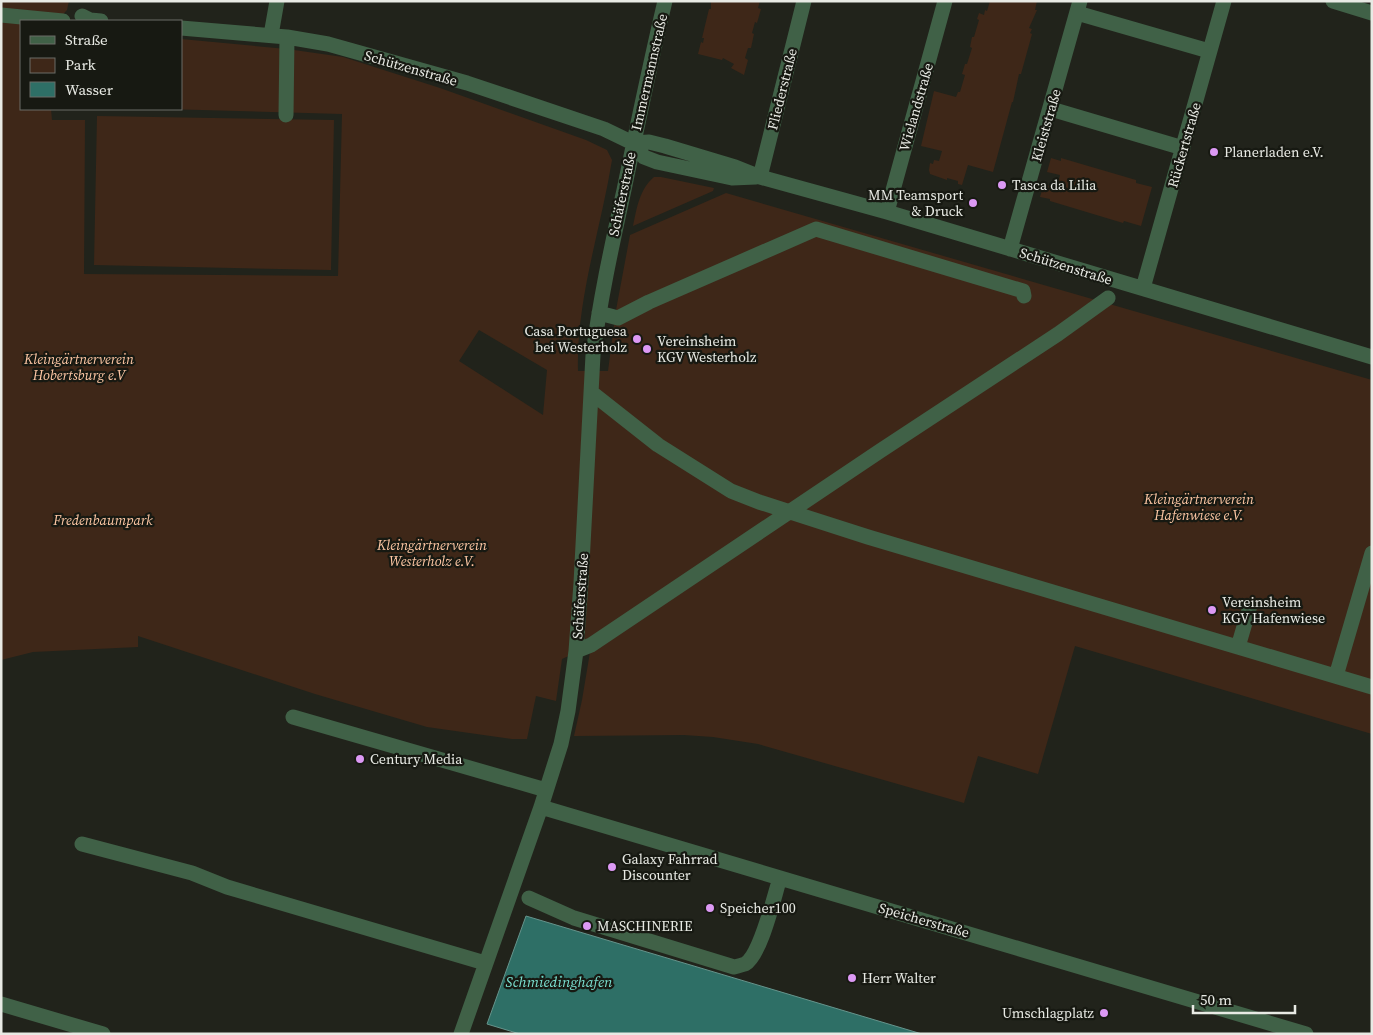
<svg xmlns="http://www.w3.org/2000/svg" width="1373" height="1035" viewBox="0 0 1373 1035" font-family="'Source Serif 4',serif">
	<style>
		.green { fill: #3e2718; fill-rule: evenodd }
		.water { fill: #2e6f66; stroke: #66948c }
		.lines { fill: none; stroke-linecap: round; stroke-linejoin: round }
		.minor { stroke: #406147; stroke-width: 15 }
		.poi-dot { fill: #dc99f4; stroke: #171912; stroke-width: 2 }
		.labels { text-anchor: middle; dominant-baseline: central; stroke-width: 4.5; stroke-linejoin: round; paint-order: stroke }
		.street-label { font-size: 14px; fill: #e8eae4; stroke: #171912 }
		.poi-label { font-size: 14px; fill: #e8eae4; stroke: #171912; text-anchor: start }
		.park-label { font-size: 14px; font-style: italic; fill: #ffc8a5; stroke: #171912 }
		.water-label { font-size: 15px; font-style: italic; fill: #7adfcf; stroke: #171912 }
	</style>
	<rect width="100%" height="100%" fill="#21231b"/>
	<!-- green -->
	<path class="green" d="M1 1H69L67 10 57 21H21V109H51L52 120H85L84 274 338 276 342 114 165 109H181V39L287 49 343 57 440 88 586 140 607 150 612 160C601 229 576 300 578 371H608L616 310 630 235 726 193 1372 380V734L1075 646 1038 774 978 756 964 803 758 744 713 737 684 735 574 736 582 700 591 646 562 659 556 701 536 696 527 739H512L427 727 315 694 138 636V647L33 652 1 660ZM479 330 547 370 543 415 459 361Z
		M711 1H760L758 8 761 9 757 23 755 22 752 33 754 34 751 48H748L745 58 748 60 744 75 731 68 734 64 723 58 722 60 698 54 701 42 703 43 704 38H702L709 9H711Z
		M990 1H1037L1035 10H1037L1029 28 1032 29 1030 33 1032 34 1021 74H1019L1013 102H1012L993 172 968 165 962 185 958 184V181L947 178V180L930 174 929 170 930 163 933 164 934 160 939 161 942 151 921 146 934 91 956 97 958 92H960L965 75 962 74 965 64H967L972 48 970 47 972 37H974L979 20 977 19 979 13 984 15 985 10 987 11Z
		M97 116 334 120 331 270 94 265Z
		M1051 158 1061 161V158L1136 180V183L1152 187 1141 226 1124 221 1123 223 1050 201V199L1040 197 1044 184 1057 188 1060 175 1047 172Z
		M654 177H661L714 188 713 191 633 226C637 208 639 190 654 177Z"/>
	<!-- water -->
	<path class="water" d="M526 916 922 1034H520L487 1024Z"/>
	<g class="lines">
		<!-- minor -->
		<path class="minor" d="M1333 1 1372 13
			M1077 13 1209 51
			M1 15 63 21
			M82 16 90 20 101 21
			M181 28 287 37 328 44 467 83 604 129 633 143 644 157 657 162 732 178 756 177
			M271 35 277 1
			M1051 109 1183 148
			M286 115 287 37
			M633 143 649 142 665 146 735 167 760 177 887 212 1372 357
			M760 177 804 1
			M887 212 945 1
			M1010 249 1080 1
			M1143 288 1224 1
			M599 313 618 318 649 302 816 229 1023 291 1024 296
			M592 393 658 445 731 491 759 502 868 537 1372 687
			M1238 647 1250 606
			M576 651 591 645 880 451 1058 334 1108 298
			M1336 676 1372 553
			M293 717 546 790
			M541 807 1306 1034
			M82 844 192 873 227 887 485 963
			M529 898 574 918 734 967C738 966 742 965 745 964 761 955 774 896 780 878
			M1 1004 103 1034
			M461 1034 541 807 561 744 568 711 576 651 581 583 593 355C600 299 612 245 624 190 637 127 650 64 665 1"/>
	</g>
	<!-- markers -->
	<g class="poi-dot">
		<circle cx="1214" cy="152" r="5"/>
		<circle cx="1002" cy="185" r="5"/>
		<circle cx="973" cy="203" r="5"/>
		<circle cx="637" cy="339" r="5"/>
		<circle cx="647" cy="349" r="5"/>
		<circle cx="1212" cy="610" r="5"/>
		<circle cx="360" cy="759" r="5"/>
		<circle cx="612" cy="867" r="5"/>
		<circle cx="710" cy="908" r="5"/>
		<circle cx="587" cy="926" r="5"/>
		<circle cx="852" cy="978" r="5"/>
		<circle cx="1104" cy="1013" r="5"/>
	</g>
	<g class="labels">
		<!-- street labels -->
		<g class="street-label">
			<text transform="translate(411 68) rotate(16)">Schützenstraße</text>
			<text transform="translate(649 72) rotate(-77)">Immermannstraße</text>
			<text transform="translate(782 89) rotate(-76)">Fliederstraße</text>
			<text transform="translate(916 107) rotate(-74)">Wielandstraße</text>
			<text transform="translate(1046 125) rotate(-74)">Kleiststraße</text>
			<text transform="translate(1184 145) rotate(-74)">Rückertstraße</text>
			<text transform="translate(622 194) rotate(-78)">Schäferstraße</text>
			<text transform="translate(1066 266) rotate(17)">Schützenstraße</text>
			<text transform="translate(580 596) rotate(-86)">Schäferstraße</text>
			<text transform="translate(924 920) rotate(16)">Speicherstraße</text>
		</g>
		<!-- poi labels -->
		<g class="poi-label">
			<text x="1224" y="152">Planerladen e.V.</text>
			<text x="1012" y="185">Tasca da Lilia</text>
			<text x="963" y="195" text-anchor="end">MM Teamsport<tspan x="963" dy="16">&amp; Druck</tspan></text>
			<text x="627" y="331" text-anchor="end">Casa Portuguesa<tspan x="627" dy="16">bei Westerholz</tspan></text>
			<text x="657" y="341">Vereinsheim<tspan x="657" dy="16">KGV Westerholz</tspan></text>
			<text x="1222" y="602">Vereinsheim<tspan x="1222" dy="16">KGV Hafenwiese</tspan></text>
			<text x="370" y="759">Century Media</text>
			<text x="622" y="859">Galaxy Fahrrad<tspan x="622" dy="16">Discounter</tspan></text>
			<text x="720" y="908">Speicher100</text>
			<text x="597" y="926">MASCHINERIE</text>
			<text x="862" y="978">Herr Walter</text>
			<text x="1094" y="1013" text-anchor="end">Umschlagplatz</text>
		</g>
		<!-- park labels -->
		<g class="park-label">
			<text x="79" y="359">Kleingärtnerverein<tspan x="79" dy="16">Hobertsburg e.V</tspan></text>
			<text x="1199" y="499">Kleingärtnerverein<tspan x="1199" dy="16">Hafenwiese e.V.</tspan></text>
			<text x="103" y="520">Fredenbaumpark</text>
			<text x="432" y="545">Kleingärtnerverein<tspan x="432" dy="16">Westerholz e.V.</tspan></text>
		</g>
		<!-- water labels -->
		<g class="water-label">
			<text x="559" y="981">Schmiedinghafen</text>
		</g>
	</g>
	<!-- border -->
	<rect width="1373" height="1035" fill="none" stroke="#e8eae4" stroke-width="5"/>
	<!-- legend -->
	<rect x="20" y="20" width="162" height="90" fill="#171912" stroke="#6b6d66"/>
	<rect x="30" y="36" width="25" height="8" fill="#406147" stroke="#6b6d66"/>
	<text x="65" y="45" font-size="15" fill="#e8eae4">Straße</text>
	<rect x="30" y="58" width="25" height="15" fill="#3e2718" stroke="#6b6d66"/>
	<text x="65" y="70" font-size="15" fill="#e8eae4">Park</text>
	<rect x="30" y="82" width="25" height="15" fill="#2e6f66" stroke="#6b6d66"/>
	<text x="65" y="95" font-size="15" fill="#e8eae4">Wasser</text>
	<!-- scale -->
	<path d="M1193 1005v8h102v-8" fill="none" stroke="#e8eae4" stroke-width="2.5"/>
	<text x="1200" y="1005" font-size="15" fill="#e8eae4" stroke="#171912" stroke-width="4" paint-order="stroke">50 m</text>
</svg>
